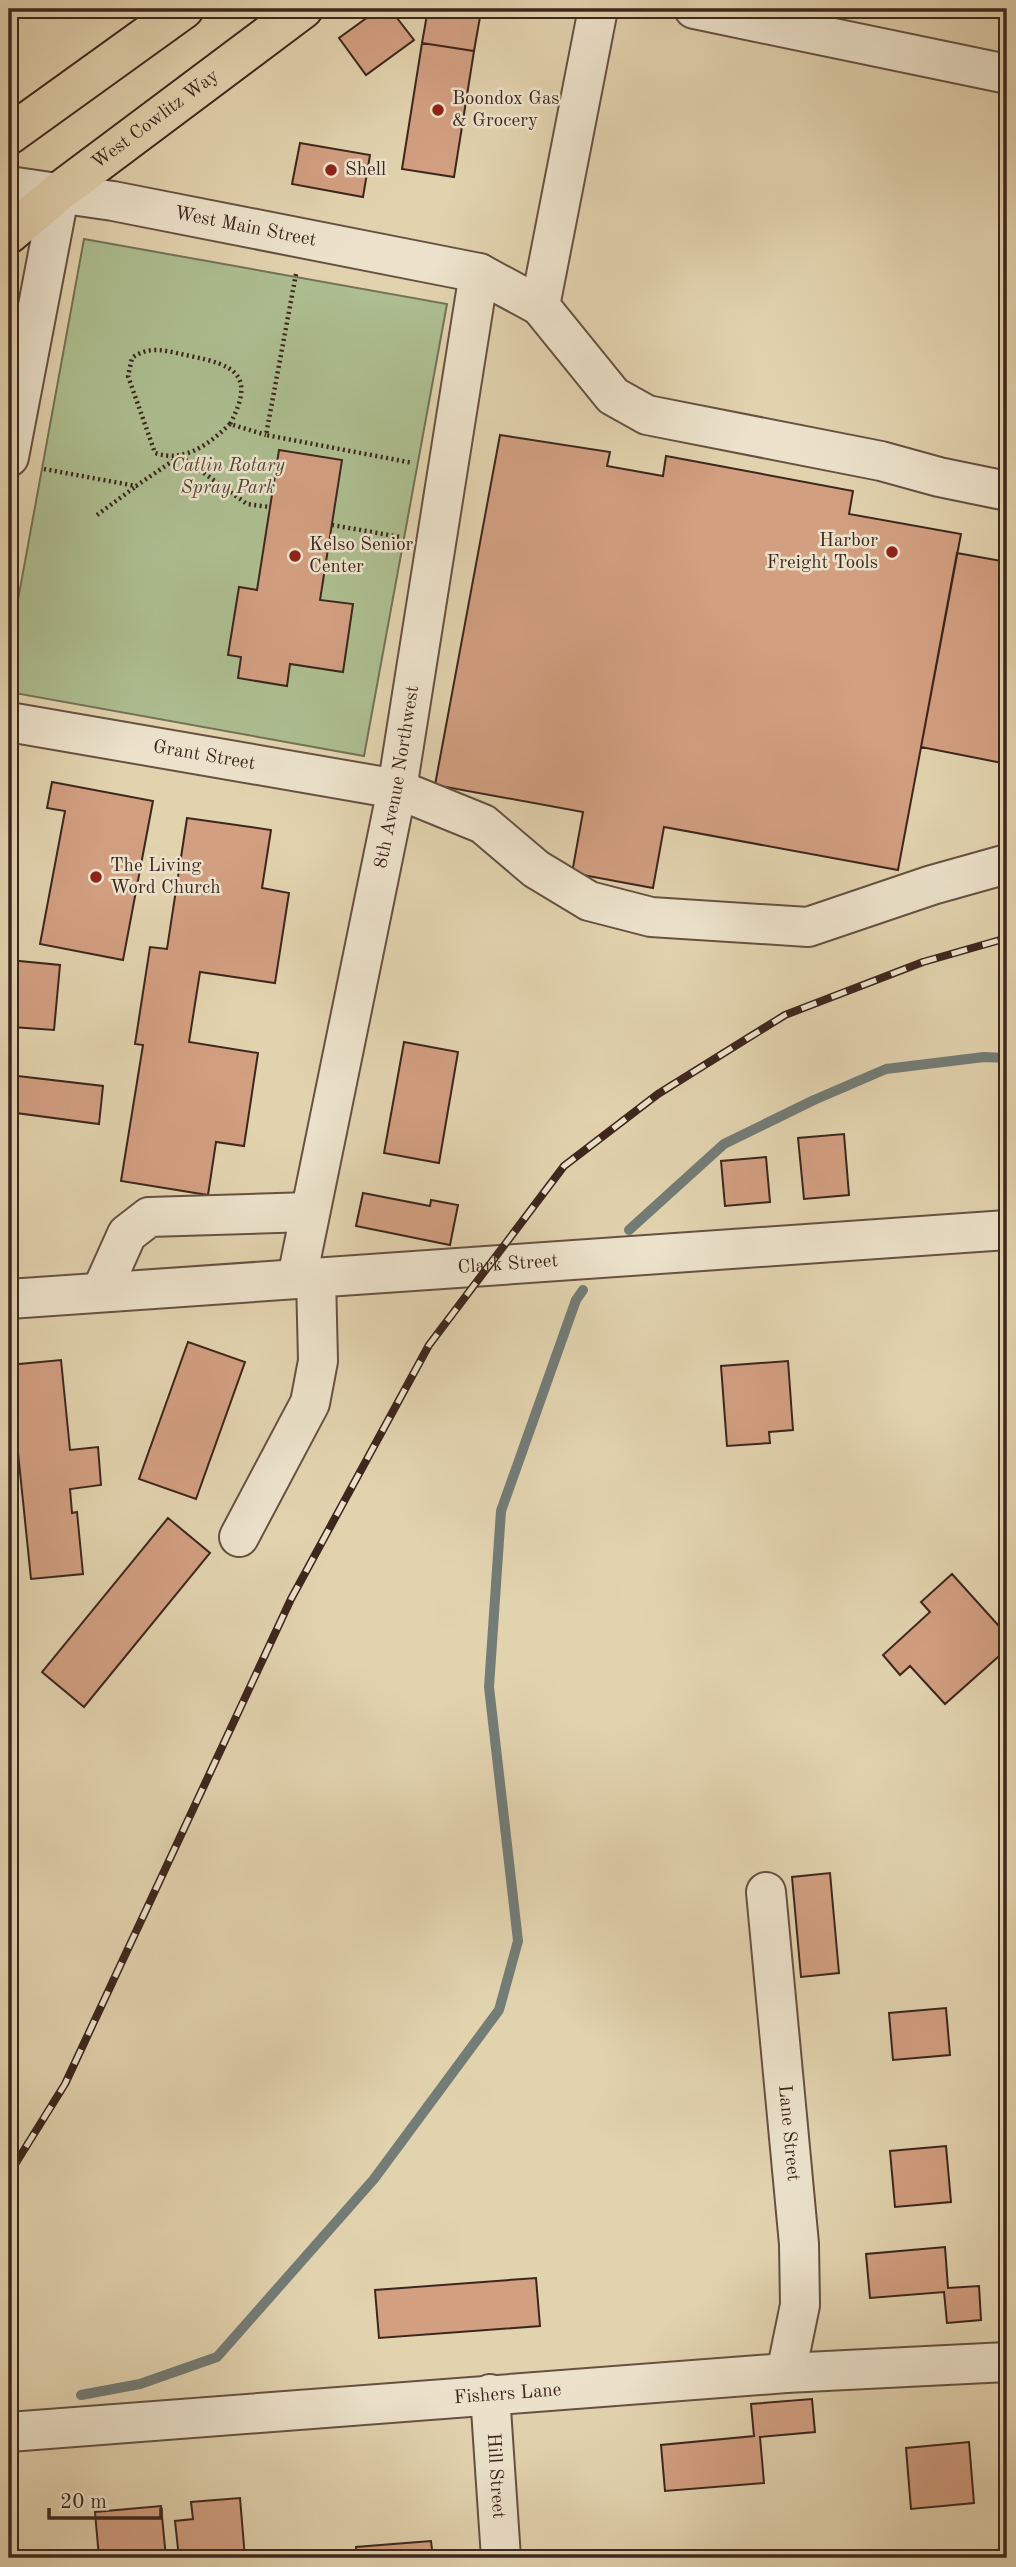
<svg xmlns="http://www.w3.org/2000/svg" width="1016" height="2567" viewBox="0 0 1016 2567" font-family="'Old Standard TT',serif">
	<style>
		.green { fill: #adbe90; stroke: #757256; stroke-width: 2 }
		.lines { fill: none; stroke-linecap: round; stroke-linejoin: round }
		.stream { stroke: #737c77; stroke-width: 10 }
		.building { fill: #d29f81; stroke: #3d261d; stroke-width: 2 }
		.minor-casing { stroke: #665142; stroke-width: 42 }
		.major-casing { stroke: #3d261d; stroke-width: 42 }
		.path { stroke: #3d261d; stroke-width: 4.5; stroke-dasharray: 2 3.5; stroke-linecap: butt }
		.minor { stroke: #ece2cb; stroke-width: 38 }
		.major { stroke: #e2d3af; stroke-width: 38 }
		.rail-casing { stroke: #3d261d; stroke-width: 8 }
		.rail { stroke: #ece2cb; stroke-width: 5; stroke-dasharray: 16; stroke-linecap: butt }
		.poi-dot { fill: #8f2418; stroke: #ece2cb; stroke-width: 2.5 }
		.labels { text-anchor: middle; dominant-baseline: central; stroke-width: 5; stroke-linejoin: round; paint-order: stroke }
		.poi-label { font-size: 19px; fill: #3d261d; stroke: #ece2cb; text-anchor: start }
		.street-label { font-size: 19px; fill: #3d261d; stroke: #ece2cb }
		.park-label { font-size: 19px; font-style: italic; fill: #534434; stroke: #ece2cb }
	</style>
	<rect width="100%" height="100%" fill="#e2d3af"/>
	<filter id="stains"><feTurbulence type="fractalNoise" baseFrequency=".00286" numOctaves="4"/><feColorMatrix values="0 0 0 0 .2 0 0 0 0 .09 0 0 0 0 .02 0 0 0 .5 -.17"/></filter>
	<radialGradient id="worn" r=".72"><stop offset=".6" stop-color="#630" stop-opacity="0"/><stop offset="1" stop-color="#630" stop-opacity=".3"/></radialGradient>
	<!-- green -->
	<path class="green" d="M84 239 447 304 364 756 9 692V649Z"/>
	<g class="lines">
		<!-- stream -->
		<path class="stream" d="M629 1230 724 1144 814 1100 886 1069 984 1057 1007 1058
			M81 2395 140 2384 217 2357 374 2179 499 2010 518 1941 489 1687 501 1511 576 1300 583 1290
			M9 2488 13 2472"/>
	</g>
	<!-- building -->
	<path class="building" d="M379 9H390L414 40 366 75 339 38Z
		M428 9 480 17 474 51 422 43Z
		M422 43 474 51 454 177 402 169Z
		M300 143 370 155 363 197 292 184Z
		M500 435 610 452 607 466 663 476 666 456 853 491 849 514 961 534 898 870 664 827 653 888 572 873 583 812 435 785Z
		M279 450 342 460 320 600 353 604 343 672 290 664 287 686 238 678 241 657 228 655 239 587 257 590Z
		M957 553 1007 562V764L921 747Z
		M52 782 153 801 123 960 40 944 65 811 47 808Z
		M187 818 271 830 262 888 289 893 275 983 200 972 189 1042 258 1053 244 1146 216 1142 208 1195 121 1181 143 1045 135 1044 150 947 167 949Z
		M9 960 60 965 54 1030 12 1027 14 1007 9 1006Z
		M404 1042 458 1052 439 1163 384 1153Z
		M9 1075 103 1086 99 1124 9 1112Z
		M9 1125 18 1127 11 1181 9 1180Z
		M844 1134 849 1195 804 1199 798 1138Z
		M766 1157 770 1202 725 1206 721 1161Z
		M363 1193 430 1206 431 1200 458 1205 450 1245 356 1226Z
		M188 1342 245 1362 196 1499 139 1479Z
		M61 1360 70 1450 98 1447 101 1485 70 1489 72 1513 77 1512 83 1574 31 1579 9 1365Z
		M788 1361 793 1430 769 1432 770 1443 727 1446 721 1366Z
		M168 1518 210 1553 84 1707 42 1672Z
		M952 1574 1007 1635V1649L945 1704 910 1666 900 1675 883 1655 930 1612 921 1602Z
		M830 1873 839 1973 801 1977 792 1877Z
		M946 2008 950 2055 893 2060 889 2013Z
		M946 2146 951 2202 895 2207 890 2151Z
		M945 2247 948 2288 979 2286 981 2320 947 2323 944 2292 870 2298 866 2254Z
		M536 2278 540 2326 379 2338 375 2290Z
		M812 2399 815 2432 760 2437 764 2483 665 2491 661 2445 754 2436 751 2404Z
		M969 2442 974 2503 911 2509 906 2448Z
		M240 2498 245 2558H179L175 2521 193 2519 191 2502Z
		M161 2506 166 2558H99L95 2512Z
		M431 2541 433 2558H357L356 2547Z"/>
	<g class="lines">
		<defs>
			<g id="minor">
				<path d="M598 9 540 306 613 396 647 415 881 461 939 477 1007 491"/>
				<path d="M694 9 1007 74"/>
				<path id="s1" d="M9 186 113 201 479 273 540 306"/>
				<path d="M9 457 60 191"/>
				<path id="s2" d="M9 722 397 789 483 824 536 869 589 901 651 917 808 927 932 885 1007 864"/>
				<path id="s3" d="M297 1278 397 789 479 273"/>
				<path d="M101 1292 127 1234 149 1217 309 1212"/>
				<path id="s4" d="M9 1299 1007 1230"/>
				<path d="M239 1537 310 1403 318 1361 316 1277"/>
				<path id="s5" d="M766 1892 799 2244 800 2305 786 2373"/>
				<path id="s6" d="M490 2394 501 2558"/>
				<path id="s7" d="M9 2432 786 2373 1007 2362"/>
			</g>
			<g id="major">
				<path d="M9 135 184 9"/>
				<path id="s8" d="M9 234 60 191 303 9"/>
			</g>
		</defs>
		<!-- minor casing -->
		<use href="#minor" class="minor-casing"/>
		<!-- major casing -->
		<use href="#major" class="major-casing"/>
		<!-- path -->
		<path class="path" d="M296 274 266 435 413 463
			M230 424C209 444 185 463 155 453L128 376 132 358C150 344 170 352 190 356 235 365 256 375 230 424L266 435
			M44 469 136 486 180 456 247 504 270 507
			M97 515 135 487
			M332 525 400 537"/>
		<!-- minor -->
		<use href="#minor" class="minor"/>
		<!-- major -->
		<use href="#major" class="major"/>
		<defs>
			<path id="rail" d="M9 2174 65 2084 291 1599 429 1345 564 1166 658 1094 785 1015 923 962 1007 938"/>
		</defs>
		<!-- rail casing -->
		<use href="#rail" class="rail-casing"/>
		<!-- rail -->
		<use href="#rail" class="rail"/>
	</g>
	<!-- markers -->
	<g class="poi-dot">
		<circle cx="438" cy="110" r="7"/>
		<circle cx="331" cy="170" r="7"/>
		<circle cx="892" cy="552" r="7"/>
		<circle cx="295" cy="556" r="7"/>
		<circle cx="96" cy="877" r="7"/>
	</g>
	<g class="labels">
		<!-- poi labels -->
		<g class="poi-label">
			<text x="452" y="99">Boondox Gas<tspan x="452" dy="22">&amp; Grocery</tspan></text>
			<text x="345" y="170">Shell</text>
			<text x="878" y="541" text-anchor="end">Harbor<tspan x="878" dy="22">Freight Tools</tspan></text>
			<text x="309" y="545">Kelso Senior<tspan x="309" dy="22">Center</tspan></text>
			<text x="110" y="866">The Living<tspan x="110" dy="22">Word Church</tspan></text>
		</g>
		<!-- street labels -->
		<g class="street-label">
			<text stroke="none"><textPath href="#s8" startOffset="186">West Cowlitz Way</textPath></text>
			<text stroke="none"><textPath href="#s1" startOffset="240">West Main Street</textPath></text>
			<text stroke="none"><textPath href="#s2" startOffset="198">Grant Street</textPath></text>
			<text stroke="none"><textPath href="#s3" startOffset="511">8th Avenue Northwest</textPath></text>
			<text stroke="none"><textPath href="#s4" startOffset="500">Clark Street</textPath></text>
			<text stroke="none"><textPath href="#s5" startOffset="242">Lane Street</textPath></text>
			<text stroke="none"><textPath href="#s7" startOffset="500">Fishers Lane</textPath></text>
			<text stroke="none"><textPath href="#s6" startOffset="82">Hill Street</textPath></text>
		</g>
		<!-- park labels -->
		<g class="park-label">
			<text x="228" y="466">Catlin Rotary<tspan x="228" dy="22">Spray Park</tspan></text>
		</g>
	</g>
	<!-- margin -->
	<rect width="1016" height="2567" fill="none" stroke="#e2d3af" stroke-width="35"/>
	<rect x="10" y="10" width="995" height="2546" fill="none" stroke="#3d261d" stroke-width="3.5"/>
	<rect x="18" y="18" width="981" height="2532" fill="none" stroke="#3d261d" stroke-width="2"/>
	<!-- scale -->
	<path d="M49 2508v10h112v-10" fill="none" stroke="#3d261d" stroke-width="3.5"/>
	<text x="60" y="2508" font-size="21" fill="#3d261d" stroke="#ece2cb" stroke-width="5" paint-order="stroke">20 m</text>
	<rect width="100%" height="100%" filter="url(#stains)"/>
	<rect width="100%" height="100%" fill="url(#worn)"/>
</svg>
